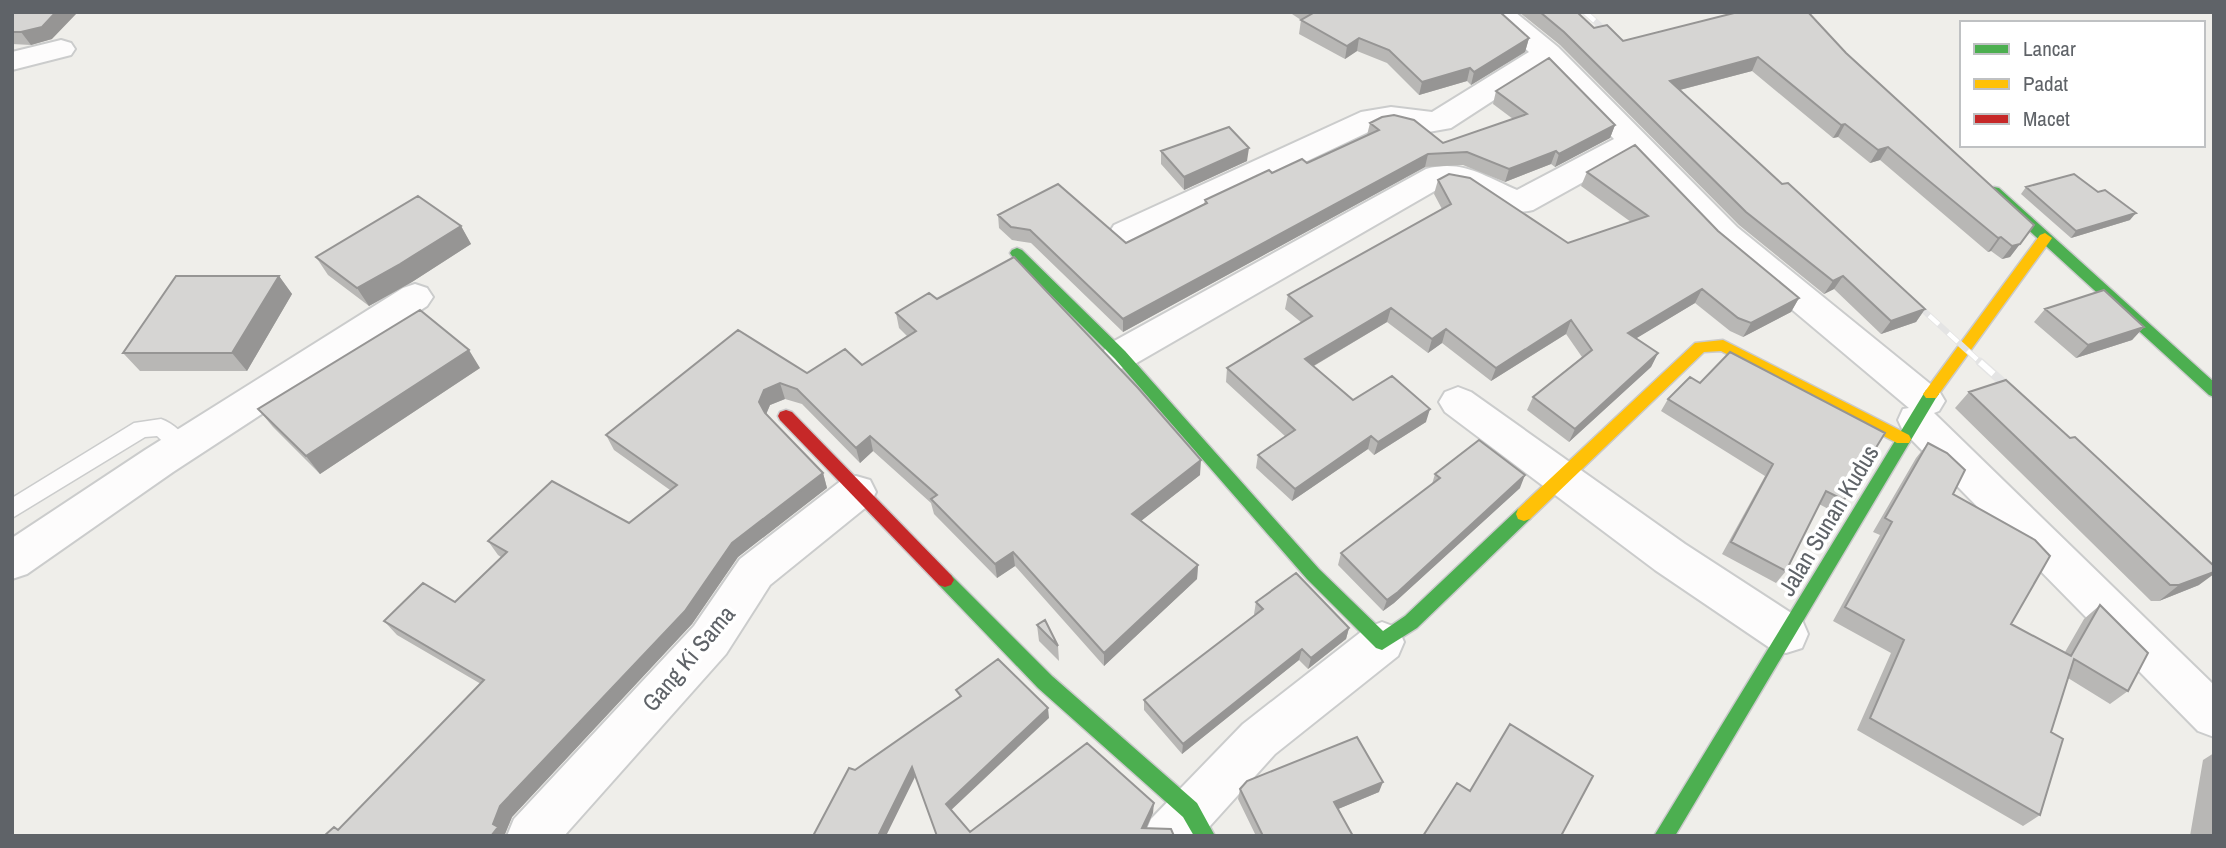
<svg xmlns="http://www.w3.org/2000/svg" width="2226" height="848" viewBox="0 0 2226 848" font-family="'Archivo Narrow',sans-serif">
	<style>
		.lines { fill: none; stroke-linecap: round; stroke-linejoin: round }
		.lane-casing { stroke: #cbcccc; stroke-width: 3 }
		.street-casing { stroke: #cbcccc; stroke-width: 4 }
		.fast-casing { stroke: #cacacb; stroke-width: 3 }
		.slow-casing { stroke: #cacacb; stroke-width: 3 }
		.jam-casing { stroke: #cacacb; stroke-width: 3 }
		.lane { fill: #fdfcfc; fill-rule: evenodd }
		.street { fill: #fdfcfc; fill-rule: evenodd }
		.fast { fill: #4caf50; fill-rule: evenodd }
		.slow { fill: #ffc107; fill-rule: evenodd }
		.jam { fill: #c62828; fill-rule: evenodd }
		.rail-far1-casing { stroke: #e4e4e4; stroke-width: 6 }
		.rail-casing { stroke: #e4e4e4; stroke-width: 9 }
		.rail-far1 { stroke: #fff; stroke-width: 4.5; stroke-dasharray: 13; stroke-linecap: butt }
		.rail { stroke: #fff; stroke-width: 6; stroke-dasharray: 18; stroke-linecap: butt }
		.wall { fill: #b8b7b5 }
		.shaded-wall { fill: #969594 }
		.building { fill: #d6d5d3; stroke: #969594; stroke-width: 2 }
		.labels { text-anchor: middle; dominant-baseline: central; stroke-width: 7; stroke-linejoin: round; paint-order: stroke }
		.street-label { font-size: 24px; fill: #5f6368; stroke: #fff }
	</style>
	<rect width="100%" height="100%" fill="#efeeea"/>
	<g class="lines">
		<defs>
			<path id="lane" d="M161 419C173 423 187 436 193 447L190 453C175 458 167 445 157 436L145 437 12 518V498L134 423Z"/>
			<path id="street" d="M1484 12H1515L1558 47 1737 227 1939 391 1945 401 1939 411 1934 413 2214 685V737L2198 731 1903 431 1898 420 1903 409 1909 408 1713 243 1630 156 1533 210C1498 219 1477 183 1445 185L1133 365 1120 369 1107 365 1102 355 1107 345 1426 169C1463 159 1485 177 1517 190L1614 139 1545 67 1451 128 1423 133 1391 125 1379 127 1138 241 1126 244 1114 241 1109 233 1114 225 1361 112 1391 107 1432 112 1529 52Z
				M61 40 71 43 75 49 71 55 12 70V52Z
				M415 284 427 288 433 297 427 306 173 472 27 574 12 579V538L145 450 403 288Z
				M1458 387 1471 392 1685 544 1802 620 1808 634 1802 648 1786 653 1770 648 1655 570 1445 412 1439 402 1445 392Z
				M856 476 870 480 876 492 870 504 770 585 726 654 564 836H507L514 819 694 626 740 559 842 480Z
				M1382 622 1398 628 1404 642 1398 656 1275 754 1201 836H1144L1151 819 1243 724 1366 628Z"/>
			<path id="fast" d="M1994 187 1999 188 2214 382V397L2209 395 1989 194 1987 191Z
				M1017 248 1022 250 1125 351 1319 569 1383 631 1405 616 1518 509 1524 507 1530 509 1532 514 1530 519 1417 628 1382 650 1376 648 1307 579 1115 359 1012 256 1010 253 1012 250Z
				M1931 388 1939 394 1936 398 1675 836H1654L1926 390Z
				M945 573 951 575 1052 676 1197 803 1215 836H1194L1183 817 1038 688 939 585 936 580 939 575Z"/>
			<path id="slow" d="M2045 233 2052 238 2050 241 1936 398H1926L1923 394 1926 390 2040 235Z
				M1723 340 1909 435 1911 439 1909 443H1897L1721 351 1704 352 1530 519 1524 521 1518 519 1516 514 1518 509 1695 343Z"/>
			<path id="jam" d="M786 410 792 412 951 575 954 580 951 585 945 587 939 585 780 420 778 416 780 412Z"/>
		</defs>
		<!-- lane casing -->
		<use href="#lane" class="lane-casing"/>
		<!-- street casing -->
		<use href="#street" class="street-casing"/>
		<!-- fast casing -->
		<use href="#fast" class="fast-casing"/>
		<!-- slow casing -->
		<use href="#slow" class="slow-casing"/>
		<!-- jam casing -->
		<use href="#jam" class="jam-casing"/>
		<!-- lane -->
		<use href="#lane" class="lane"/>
		<!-- street -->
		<use href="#street" class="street"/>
		<!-- fast -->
		<use href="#fast" class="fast"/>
		<!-- slow -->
		<use href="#slow" class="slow"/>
		<!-- jam -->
		<use href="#jam" class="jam"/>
		<defs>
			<path id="rail-far1" d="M1585 12 1616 40
				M1910 298 1982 364"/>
			<path id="rail" d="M1980 362 2017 395"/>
		</defs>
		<!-- rail-far1 casing -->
		<use href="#rail-far1" class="rail-far1-casing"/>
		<!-- rail casing -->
		<use href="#rail" class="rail-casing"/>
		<!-- rail-far1 -->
		<use href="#rail-far1" class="rail-far1"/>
		<!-- rail -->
		<use href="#rail" class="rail"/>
	</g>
	<!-- wall -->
	<path class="wall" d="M12 12 52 39 31 45 12 44Z
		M1289 12H1500L1529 38 1525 52 1471 85 1467 81 1419 95 1387 63 1357 51 1345 59 1299 34 1301 20Z
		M1519 12H1577L1594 28 1623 41 1846 53 2034 225 2010 257 2002 259 1991 251 1988 252 1880 160 1870 163 1838 137 1833 138 1752 71 1680 90 1782 184 1925 309 1916 322 1881 334 1834 289 1824 294 1739 225 1560 45Z
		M1496 91 1615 125 1610 138 1555 167 1551 164 1505 182 1463 165 1425 167 1123 332 1031 243 1012 240 999 228 998 215 1126 243 1204 204 1205 200 1272 173 1307 163 1367 135 1370 123 1443 143 1513 119 1493 104Z
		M1161 151 1247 161 1184 190 1161 164Z
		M1587 172 1718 231 1799 298 1791 312 1743 337 1730 331 1695 303 1636 338 1658 353 1651 367 1569 442 1527 410 1533 397 1582 357 1566 334 1491 381 1442 343 1428 353 1387 322 1314 366 1353 400 1426 422 1374 455 1368 449 1292 501 1256 468 1258 455 1286 437 1226 382 1227 368 1302 323 1285 309 1288 295 1442 209 1434 194 1438 180 1568 243 1631 222 1581 186Z
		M2026 187 2098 192 2130 220 2071 238 2021 194Z
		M461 226 471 244 412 282 369 306 328 275 316 257Z
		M279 276 292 294 247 371H140L123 353Z
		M937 299 1200 475 1141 521 1198 565 1197 579 1104 666 1015 566 997 578 934 514 931 503 873 451 860 463 802 404 785 399 770 405 766 414 823 473 827 488 738 557 692 624 512 817 505 834 507 836H324L339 830 481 684 397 635 384 621 455 602 501 557 498 555 488 541 629 523 670 490 614 450 606 435 807 373 862 365 907 336 899 328 896 313Z
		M2045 309 2144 327 2132 340 2076 358 2034 322Z
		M480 368 320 474 273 427 258 409Z
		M1969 392 2199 585 2159 601H2151L1955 408Z
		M1668 399 1844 500 1834 512 1819 504 1786 571 1776 583 1722 554 1765 476 1661 411Z
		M1928 443 1953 494 2011 624 2065 652 2084 619 2100 605 2128 691 2110 704 2068 678 2051 732 2040 815 2023 826 1857 730 1891 653 1833 621 1880 535 1873 532 1916 458Z
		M1435 474 1520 488 1394 603 1383 611 1338 565 1341 553 1432 484Z
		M1256 602 1349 628 1346 639 1308 669 1299 660 1182 754 1144 710V700L1255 615 1254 614Z
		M1037 625 1058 646 1059 661 1039 641Z
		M2214 753V836H2190L2203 760Z
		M1240 789 1379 792 1338 809 1353 836H1256L1238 799Z"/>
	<!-- shaded-wall -->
	<path class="shaded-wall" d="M56 12H78L52 39 31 45 21 32Z
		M1359 38 1357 51 1345 59 1347 46Z
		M1529 38 1525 52 1471 85 1474 72Z
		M1758 57 1752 71 1664 94 1670 81Z
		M1470 68 1467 81 1419 95 1422 82Z
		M1845 124 1838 137 1833 138 1841 125Z
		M1615 125 1610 138 1555 167 1559 154Z
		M1888 147 1880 160 1870 163 1878 150Z
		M1249 148 1247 161 1184 190V177Z
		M1556 151 1551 164 1505 182 1509 169Z
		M1428 154 1425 167 1123 332V319Z
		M2136 213 2130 220 2071 238 2076 231Z
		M461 226 471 244 412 282 369 306 357 288Z
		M2001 237 1991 251 1988 252 1998 238Z
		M2020 244 2010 257 2002 259 2012 246Z
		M279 276 292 294 247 371 232 353Z
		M1843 276 1834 289 1824 294 1833 281Z
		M1702 289 1695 303 1622 347 1628 333Z
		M1799 298 1791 312 1743 337 1751 323Z
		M1391 308 1387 322 1303 372 1305 359Z
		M1925 309 1916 322 1881 334 1891 321Z
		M1571 320 1566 334 1491 381 1496 368Z
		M2144 327 2132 340 2076 358 2088 345Z
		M1446 329 1442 343 1428 353 1432 339Z
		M469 350 480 368 320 474 306 456Z
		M1658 353 1651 367 1569 442 1575 429Z
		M780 383 785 399 770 405 765 417 759 402 764 390Z
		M1430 409 1426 422 1374 455 1378 442Z
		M870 436 873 451 860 463 856 448Z
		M1371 436 1368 449 1292 501 1295 489Z
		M1201 460 1200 475 1132 528V514Z
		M823 473 827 488 738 557 692 624 512 817 505 834 507 836H491L493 824 500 806 732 543Z
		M1525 475 1520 488 1394 603 1383 611 1387 600Z
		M1013 552 1015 566 997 578 995 564Z
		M1198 565 1197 579 1104 666V653Z
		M2214 572V574L2199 585 2159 601 2179 585Z
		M1349 628 1346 639 1308 669 1311 658Z
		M1302 649 1299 660 1182 754 1183 744Z
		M1048 708 1049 718 948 813 946 804Z
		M912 767 915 777 886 836H878Z
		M1383 782 1379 792 1331 812 1334 802Z
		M1154 803 1153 813 1143 836 1142 828Z"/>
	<!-- building -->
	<path class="building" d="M12 12H56L42 27 21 32H12Z
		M1311 12H1500L1529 38 1474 72 1470 68 1422 82 1389 50 1359 38 1347 46 1301 20 1313 13Z
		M1540 12H1577L1594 28 1607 25 1623 41 1738 12H1808L1846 53 2034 225 2020 244 2012 246 2001 237 1998 238 1888 147 1878 150 1845 124 1841 125 1758 57 1670 81 1782 184 1788 183 1925 309 1891 321 1843 276 1833 281 1746 212 1564 32Z
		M1549 58 1615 125 1559 154 1556 151 1509 169 1467 152 1428 154 1123 319 1030 230 1011 227 998 215 1058 184 1126 243 1207 203 1205 200 1269 170 1272 173 1302 159 1307 163 1379 130 1370 123 1382 117 1394 115 1414 120 1443 143 1527 114 1496 91Z
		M1229 127 1249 148 1184 177 1161 151Z
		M1635 145 1718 231 1799 298 1751 323 1738 318 1702 289 1628 333 1658 353 1575 429 1533 397 1592 350 1571 320 1496 368 1446 329 1432 339 1391 308 1305 359 1353 400 1392 376 1430 409 1378 442 1371 436 1295 489 1258 455 1295 430 1227 368 1312 316 1288 295 1451 204 1438 180 1449 174 1470 178 1568 243 1648 216 1587 172Z
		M2074 174 2098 192 2105 190 2136 213 2076 231 2026 187Z
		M418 196 461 226 400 264 357 288 316 257Z
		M1014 257 1138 388 1201 460 1132 514 1198 565 1104 653 1013 552 995 564 931 499 937 495 870 436 856 448 797 389 780 383 764 390 759 402 765 413 823 473 732 543 685 611 500 806 493 824 498 827 491 836H324L334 827 338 830 484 680 384 621 423 583 455 602 507 552 488 541 552 481 629 523 677 485 606 435 738 330 807 373 845 349 862 365 916 331 896 313 929 293 937 299Z
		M176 276H279L232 353H123Z
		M2104 290 2144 327 2088 345 2045 309Z
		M420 310 469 350 306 456 258 409Z
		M1730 352 1885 433 1844 500 1826 491 1786 571 1731 542 1773 464 1668 399 1690 377 1700 383Z
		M2006 380 2070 438 2075 437 2214 566V572L2179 585H2170L1969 392Z
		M1479 440 1525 475 1398 592 1387 600 1341 553 1440 478 1435 474Z
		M1928 443 1947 453 1965 470 1953 494 2035 540 2050 556 2011 624 2071 656 2100 605 2148 653 2128 691 2074 659 2051 732 2063 739 2040 815 1870 718 1904 640 1845 607 1892 522 1885 518Z
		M1296 573 1349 628 1311 658 1302 649 1183 744 1144 700 1263 609 1256 602Z
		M1045 620 1058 646 1037 625Z
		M998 659 1048 708 946 804 970 832 1087 743 1154 803 1142 828 1171 829 1174 836H937L912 767 878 836H813L849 768 855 770 961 696 956 690Z
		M1510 724 1593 776 1561 836H1423L1457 783 1470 791Z
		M1357 737 1383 782 1334 802 1353 836H1263L1240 789 1247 781Z"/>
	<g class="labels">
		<!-- street labels -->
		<g class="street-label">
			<text transform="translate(1828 520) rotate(-59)">Jalan Sunan Kudus</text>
			<text transform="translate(688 658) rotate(-50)">Gang Ki Sama</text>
		</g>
	</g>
	<!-- border -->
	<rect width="2226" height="848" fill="none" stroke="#5f6368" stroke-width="28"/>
	<!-- legend -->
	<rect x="1960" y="21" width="245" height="126" fill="#ffffff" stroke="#bfc1c3" stroke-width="2"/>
	<rect x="1974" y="44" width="35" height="10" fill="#4caf50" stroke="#bfc1c3" stroke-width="2"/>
	<text x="2023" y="56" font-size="21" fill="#5f6368">Lancar</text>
	<rect x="1974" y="79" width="35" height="10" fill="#ffc107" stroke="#bfc1c3" stroke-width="2"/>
	<text x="2023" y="91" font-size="21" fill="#5f6368">Padat</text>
	<rect x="1974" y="114" width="35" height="10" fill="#c62828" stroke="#bfc1c3" stroke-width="2"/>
	<text x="2023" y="126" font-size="21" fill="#5f6368">Macet</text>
</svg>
